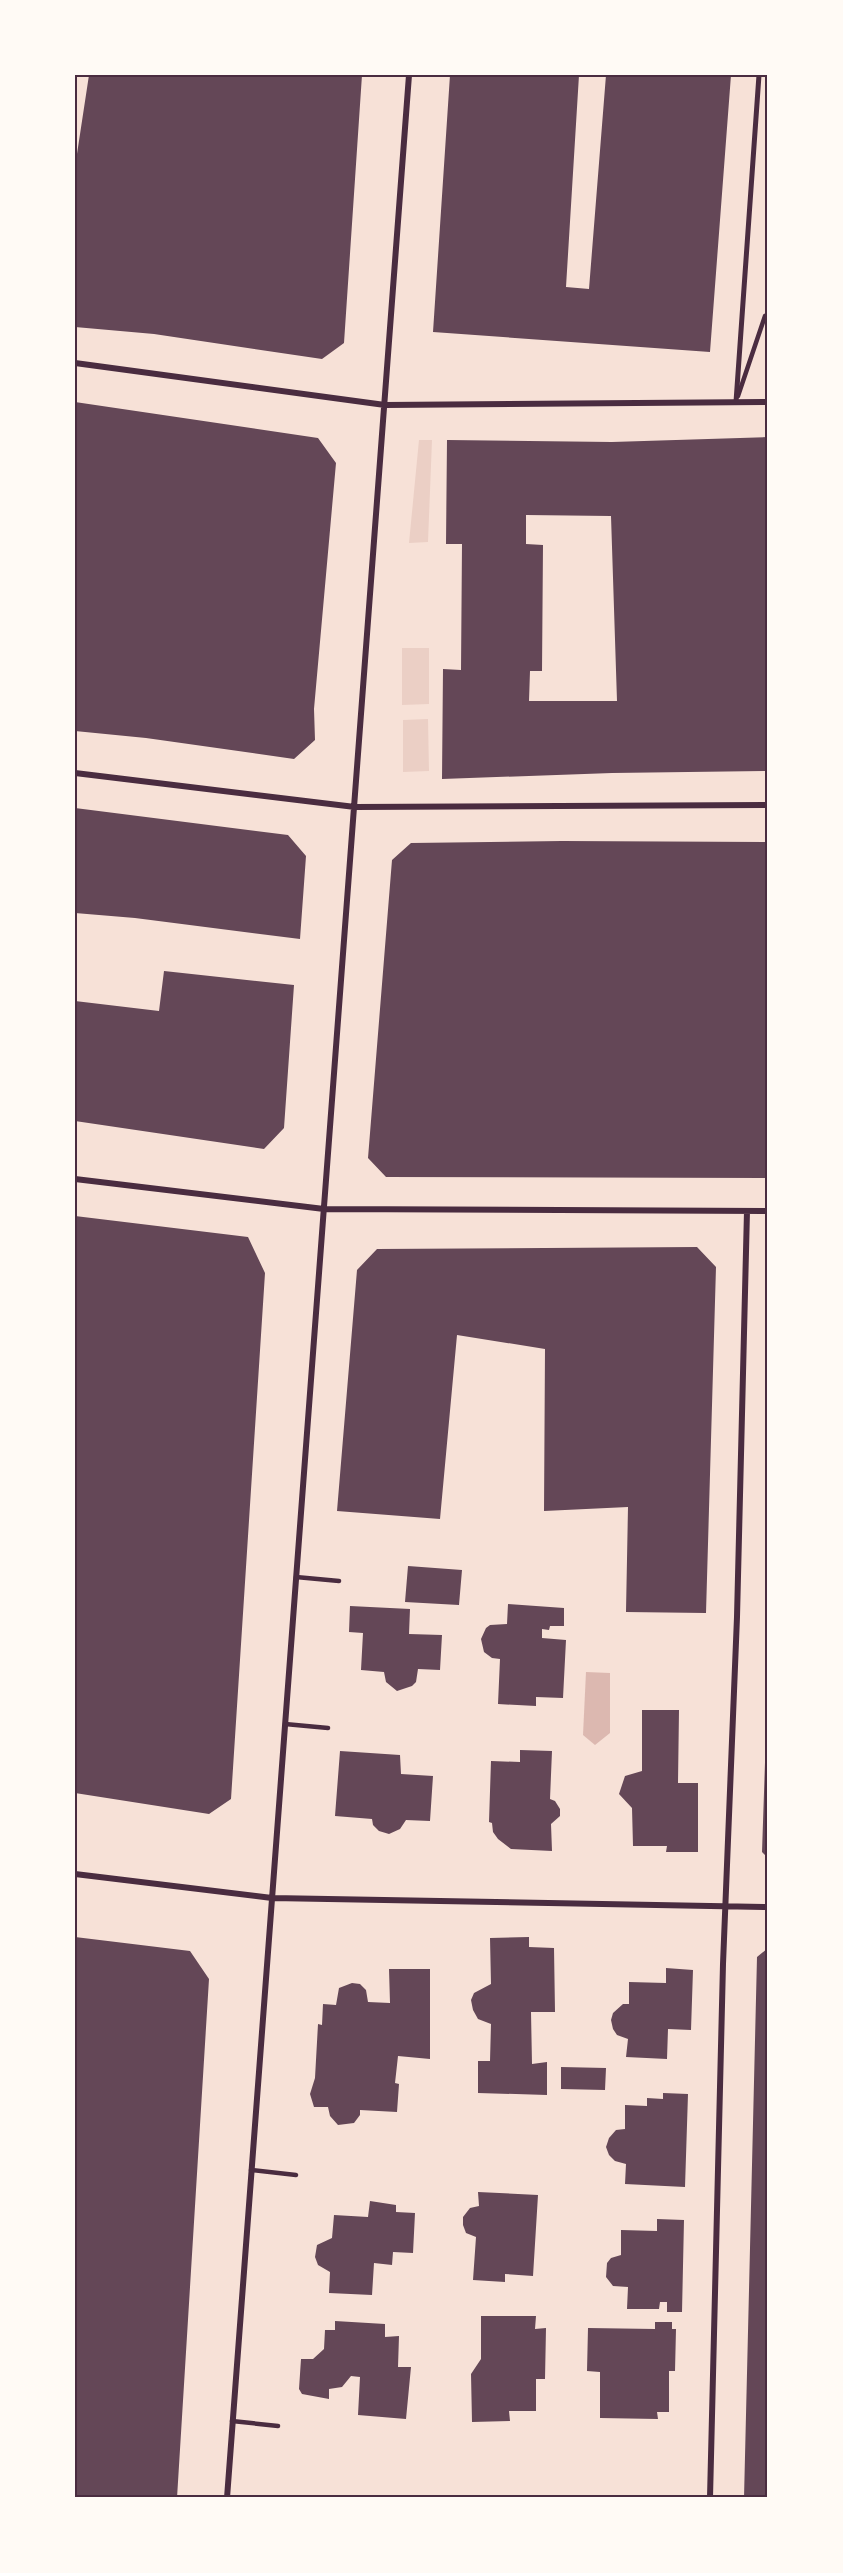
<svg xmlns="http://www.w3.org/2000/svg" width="843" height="2573" viewBox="0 0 843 2573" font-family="Barlow,sans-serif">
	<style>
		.green { fill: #ebcfc5 }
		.water { fill: #dcb8b0 }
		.building { fill: #644757; fill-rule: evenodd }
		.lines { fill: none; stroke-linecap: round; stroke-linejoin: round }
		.service { stroke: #4a2c40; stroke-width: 4.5 }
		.pedestrian { stroke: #4a2c40; stroke-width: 5 }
		.minor { stroke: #4a2c40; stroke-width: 6 }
		.neatline { fill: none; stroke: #4a2c40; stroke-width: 2 }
	</style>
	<rect width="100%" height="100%" fill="#f7e1d7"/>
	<!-- green -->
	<path class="green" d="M419 440H432L428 542 409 543Z
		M402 648H429V704L402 705Z
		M428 719 429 771 403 772V720Z"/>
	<!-- water -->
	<path class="water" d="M586 1672 610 1673V1733L595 1745 583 1735Z"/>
	<!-- building -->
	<path class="building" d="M89 75H362L344 343 322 359 154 334 75 327V167Z
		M450 75H579L566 287 589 289 606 75H731L710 352 433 332Z
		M75 402 318 438 336 463 314 709 315 740 294 759 146 738 75 731Z
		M768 437V771L612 773 442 779 443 669 461 670 462 544H446L447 440 612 442ZM526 515 611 516 617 701H529L530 671H542L543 545 526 544Z
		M75 808 288 835 306 856 300 939 135 918 75 913Z
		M562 841 768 842V1178L386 1177 368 1158 392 860 411 843Z
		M164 971 294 985 284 1128 264 1149 75 1121V1001L159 1011Z
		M75 1216 248 1237 265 1273 231 1799 209 1814 75 1793Z
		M697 1247 716 1267 706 1613 626 1612 628 1507 544 1511 545 1349 457 1335 440 1519 337 1511 357 1270 377 1249Z
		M408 1566 462 1570 459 1605 405 1602Z
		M508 1604 564 1608V1626H550L549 1630 542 1629V1638L566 1640 563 1698 536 1697V1706L498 1704 500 1659 492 1658 484 1652 481 1639 486 1628 490 1625 507 1624Z
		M350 1606 410 1609 409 1634 442 1635 440 1670 418 1669 416 1682 412 1686 397 1691 386 1682 384 1672 361 1670 363 1633 349 1632Z
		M642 1710H679L678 1783H698V1852H666L667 1846H633L632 1808 619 1794 625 1776 642 1771Z
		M766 1733H768V1858L762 1852Z
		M520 1750 552 1751 550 1799 555 1801 560 1809V1816L551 1824 552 1851 511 1849 498 1839 493 1832 492 1823 489 1822 491 1761 520 1762Z
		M340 1751 400 1755 401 1774 433 1776 430 1821 406 1820 400 1829 389 1834 379 1831 373 1825 372 1819 335 1816Z
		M75 1937 190 1951 209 1979 177 2498H75Z
		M529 1937V1947L554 1948 555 2012H531L532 2064 547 2062V2095L478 2093V2061H490L491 2024 478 2019 473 2010 471 2000 474 1993 491 1984 490 1938Z
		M768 1948V2498H744L757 1957Z
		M666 1968 693 1970 691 2030 668 2029 667 2059 626 2057 628 2039 617 2035 613 2029 611 2020 613 2013 623 2004H629V1982L666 1983Z
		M389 1969H430V2059L398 2056 395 2083 399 2084 397 2112 360 2110V2115L354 2123 338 2125 330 2116 328 2107H314L310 2094 315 2078 318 2024 322 2025 323 2004 336 2005 339 1988 352 1983 360 1984 366 1990 368 2002 390 2003Z
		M561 2067 606 2068 605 2090 561 2089Z
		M663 2093 688 2094 685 2187 625 2184 626 2164 615 2161 609 2155 606 2147 609 2138 616 2130 625 2129V2105L647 2106V2098L663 2099Z
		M478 2192 538 2195 533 2276 505 2274V2282L473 2280 476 2237 466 2233 463 2225V2217L470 2208 479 2206Z
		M370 2201 396 2205V2212L415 2213 413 2253 393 2252 392 2265 374 2263 372 2295 329 2293 330 2272 318 2265 315 2257 317 2245 332 2238 334 2215 368 2217Z
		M657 2219 684 2220 682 2312H667V2302H660L659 2309H627L628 2287 613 2286 606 2277 607 2263 611 2258 621 2255V2230L657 2231Z
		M481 2316H536L535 2329 546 2328 545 2379H536V2411H509L510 2421 472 2422 471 2374 481 2359Z
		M335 2321 385 2324V2337L399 2336 398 2367H411L406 2419 358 2415 360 2377 351 2376 342 2387 329 2389V2399L302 2394 299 2389 301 2359H313L324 2349 325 2330H335Z
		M655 2322H672V2329H676L675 2371H669V2412H657L658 2419 600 2418V2372L587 2371 588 2328 655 2329Z"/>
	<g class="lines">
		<!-- service -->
		<path class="service" d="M738 396 765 316 768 315
			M296 1577 339 1581
			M285 1724 328 1728
			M251 2170 296 2175
			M232 2421 278 2426"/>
		<!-- pedestrian -->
		<path class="pedestrian" d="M736 402 759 75"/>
		<!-- minor -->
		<path class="minor" d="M75 363 385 405 768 402
			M75 773 355 807 768 805
			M75 1179 324 1209 768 1211
			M75 1874 272 1898 768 1907
			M227 2498 409 75
			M710 2498 723 1964 737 1617 747 1211"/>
	</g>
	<!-- border -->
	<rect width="843" height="2573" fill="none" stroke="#fffaf5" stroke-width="153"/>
	<rect x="76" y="76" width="690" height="2420" class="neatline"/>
</svg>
